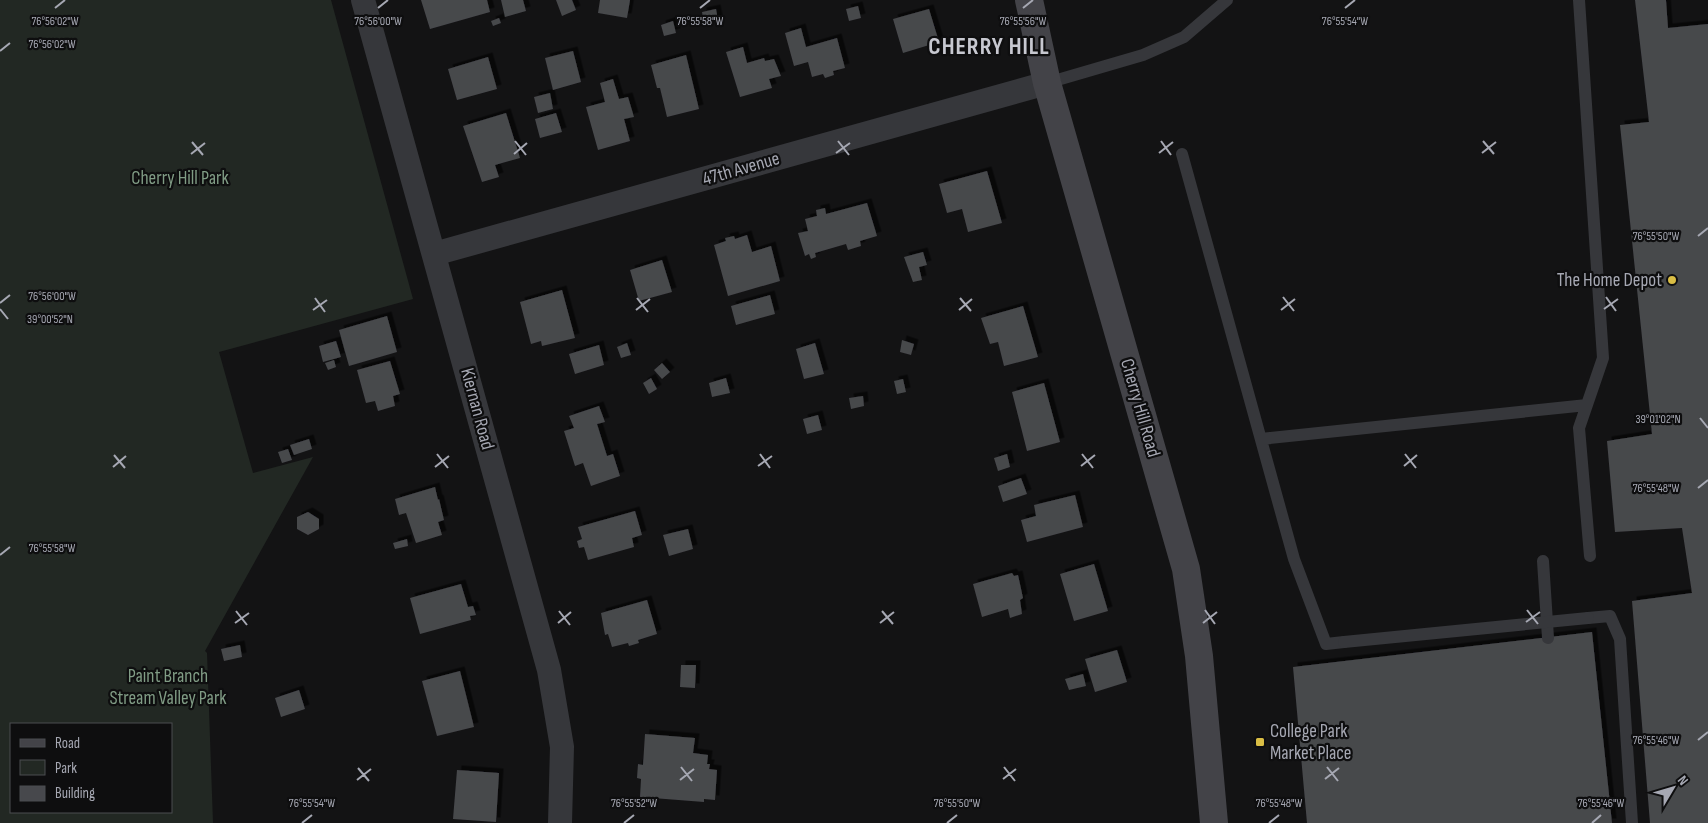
<svg xmlns="http://www.w3.org/2000/svg" width="1708" height="823" viewBox="0 0 1708 823" font-family="'Sofia Sans Condensed',sans-serif">
	<style>
		.green { fill: #222823; fill-rule: evenodd }
		.building { fill: #47484c; filter: url(#shadow) }
		.lines { fill: none; stroke-linecap: round; stroke-linejoin: round }
		.lane { stroke: #36373b; stroke-width: 12 }
		.street { stroke: #36373b; stroke-width: 24 }
		.secondary { stroke: #434348; stroke-width: 28 }
		.lane-bridge { stroke: #36373b; stroke-width: 12 }
		.ticks { fill: none; stroke: #a6a8b3; stroke-width: 2 }
		.poi-dot { fill: #dabe45; stroke: #0e0e0f; stroke-width: 2 }
		.labels { text-anchor: middle; dominant-baseline: central; stroke-width: 4.5; stroke-linejoin: round; paint-order: stroke }
		.street-label { font-size: 19px; fill: #a6a8b3; stroke: #0e0e0f }
		.park-label { font-size: 19px; fill: #809c85; stroke: #0e0e0f }
		.poi-label { font-size: 19px; fill: #a6a8b3; stroke: #0e0e0f; text-anchor: end }
		.district-label { font-size: 24px; font-weight: bold; letter-spacing: 1px; fill: #c7c8d0; stroke: #0e0e0f }
		.ticks-label { font-size: 12px; text-anchor: middle; fill: #a6a8b3; stroke: #0e0e0f; stroke-width: 4.5; stroke-linejoin: round; paint-order: stroke }
	</style>
	<defs>
		<filter id="shadow"><feDropShadow dx="4.5" dy="-4.5" stdDeviation="0" flood-color="#0009"/></filter>
	</defs>
	<rect width="100%" height="100%" fill="#131314"/>
	<!-- green -->
	<path class="green" d="M0 0H331L413 299 219 352 253 473 313 457 205 651 207 653 213 823H0ZM11 724H171V812H11Z"/>
	<!-- building -->
	<path class="building" d="M421 0H487L490 12 430 29Z
		M501 0H523L526 11 505 17Z
		M556 0H572L576 10 562 16Z
		M600 0H630L627 18 598 13Z
		M1635 0H1666L1668 28 1708 24V823H1650L1632 601 1692 593 1682 528 1615 532 1607 441 1652 434 1620 125 1649 122Z
		M858 6 861 18 849 21 846 9Z
		M716 9 718 20 704 23 702 12Z
		M929 9 939 42 903 53 893 19Z
		M499 18 501 23 493 26 491 21Z
		M673 21 676 33 664 36 661 25Z
		M801 28 806 47 837 38 845 68 833 71 834 75 825 78 823 74 812 77 808 62 794 66 785 33Z
		M743 47 747 63 764 58 765 61 774 59 781 76 769 79 772 88 740 97 726 52Z
		M573 51 581 82 553 90 545 58Z
		M686 55 699 109 667 117 660 88H657L651 65Z
		M488 57 497 89 457 100 448 69Z
		M613 79 619 99 628 97 634 117 624 119 630 141 598 150 586 107 605 102 600 83Z
		M550 93 553 109 538 113 534 97Z
		M506 113 520 158 495 165 499 177 482 182 463 126Z
		M556 113 562 132 540 138 535 119Z
		M987 171 1002 223 968 232 962 209 947 213 939 184Z
		M867 203 877 236 860 241 861 246 848 250 846 244 815 253 816 257 811 259 809 254 805 256 798 233 808 231 805 219 817 216 816 210 825 208 826 214Z
		M747 235 752 252 771 246 780 281 728 296 714 245 726 241 725 238 734 236 735 239Z
		M923 252 927 265 919 267 922 280 913 282 904 257Z
		M662 260 672 292 639 301 630 270Z
		M562 290 575 338 542 346 541 341 531 344 520 302Z
		M770 295 775 314 736 325 731 306Z
		M1023 306 1038 357 1004 366 998 342 990 344 981 318Z
		M387 316 397 352 349 366 339 330Z
		M902 340 914 344 911 355 900 352Z
		M336 341 341 357 323 362 319 346Z
		M627 343 631 355 621 358 617 347Z
		M815 343 824 374 804 379 796 349Z
		M599 345 604 365 575 374 569 354Z
		M334 360 336 367 328 370 325 363Z
		M390 361 400 394 393 396 395 406 378 411 375 401 366 403 357 370Z
		M662 363 670 372 662 379 654 370Z
		M651 378 657 389 649 394 643 383Z
		M726 378 730 393 712 397 709 383Z
		M903 379 906 392 897 394 894 381Z
		M1044 383 1060 442 1027 451 1012 392Z
		M863 396 864 406 851 409 849 398Z
		M599 406 605 422 597 424 607 456 613 454 620 476 591 486 583 463 575 466 564 431 574 428 569 416Z
		M818 415 822 430 807 434 803 419Z
		M309 439 312 449 294 455 290 445Z
		M288 449 292 460 282 463 278 452Z
		M1007 454 1010 467 998 471 994 458Z
		M1021 478 1027 494 1003 502 998 486Z
		M435 487 438 500 439 499 444 520 438 522 442 535 416 543 406 513 399 515 395 499Z
		M1075 495 1083 527 1027 542 1021 520 1036 516 1034 505Z
		M635 511 642 535 632 538 634 547 588 560 584 547 579 548 577 541 582 539 578 527Z
		M308 512 319 519V529L308 535 297 529V517Z
		M688 529 693 549 669 556 663 535Z
		M407 539 408 546 395 549 393 543Z
		M1094 564 1108 611 1074 621 1060 574Z
		M1012 573 1014 576 1018 575 1023 598 1020 600 1022 614 1010 618 1008 609 982 617 973 584Z
		M461 584 468 607 473 606 476 615 470 616 471 620 420 634 410 598Z
		M647 600 657 634 638 640 639 643 629 646 628 643 612 647 608 634 605 635 601 613Z
		M1592 632 1612 823H1307L1293 667Z
		M240 645 242 657 224 661 221 649Z
		M1117 650 1127 682 1095 692 1085 659Z
		M681 665H696L695 688 680 687Z
		M460 671 474 727 437 736 422 681Z
		M1083 674 1086 686 1069 690 1065 679Z
		M299 690 305 709 281 717 275 698Z
		M645 734 695 738 693 753 708 755 707 764H710L709 769 717 770 715 800 704 799V802L640 797 641 779 637 778 638 764 643 765Z
		M457 770 499 773 496 822 453 819Z"/>
	<g class="lines">
		<!-- lane -->
		<path class="lane" d="M1579 0 1603 358 1579 428 1590 556
			M1047 83 1143 55 1184 37 1227 0
			M1182 154 1294 559 1326 644 1344 642
			M1261 439 1587 405
			M1543 561 1548 638
			M1588 618 1610 616 1620 639 1632 823"/>
		<!-- street -->
		<path class="street" d="M363 0 549 670 562 747 560 823
			M434 254 1047 83"/>
		<!-- secondary -->
		<path class="secondary" d="M1029 0 1047 83 1186 569 1199 656 1214 823"/>
		<!-- lane-bridge -->
		<path class="lane-bridge" d="M1344 642 1588 618"/>
	</g>
	<!-- ticks -->
	<path class="ticks" d="M55 8 65 0M378 8 388 0M700 8 710 0M1023 8 1033 0M1345 8 1355 0M0 51 10 43M515 141 526 155M838 141 849 155M1161 141 1171 155M1483 141 1494 154M192 142 203 155M836 153 850 143M1159 153 1173 142M1482 153 1496 142M191 154 205 143M514 154 527 143M1698 236 1708 228M1283 297 1294 311M1606 297 1616 311M315 298 325 312M637 298 648 312M960 298 971 311M0 303 10 295M0 309 8 319M1604 309 1618 299M313 310 327 300M636 310 650 299M959 310 972 299M1281 310 1295 299M1700 418 1708 428M437 454 448 468M760 454 770 468M1082 454 1093 468M1405 454 1416 468M114 455 125 468M758 466 772 456M1081 466 1095 455M1404 466 1417 455M113 467 126 456M435 467 449 456M1698 488 1708 480M0 555 10 547M1205 610 1215 624M1527 610 1538 624M236 611 247 625M559 611 570 625M882 611 893 624M1526 622 1540 612M235 623 249 613M558 623 571 612M880 623 894 612M1203 623 1217 612M1698 740 1708 732M681 767 692 781M1004 767 1015 781M1327 767 1338 781M358 768 369 781M1003 779 1016 769M1325 779 1339 768M357 780 371 769M680 780 694 769M302 823 312 815M624 823 634 815M947 823 957 815M1269 823 1279 815M1592 823 1601 815"/>
	<!-- markers -->
	<g class="poi-dot">
		<circle cx="1672" cy="280" r="5"/>
		<rect x="1255" y="737" width="10" height="10" rx="2.5"/>
	</g>
	<g class="labels">
		<!-- street labels -->
		<g class="street-label">
			<text transform="translate(741 169) rotate(-16)">47th Avenue</text>
			<text transform="translate(1140 408) rotate(74)">Cherry Hill Road</text>
			<text transform="translate(477 409) rotate(75)">Kiernan Road</text>
		</g>
		<!-- park labels -->
		<g class="park-label">
			<text x="180" y="178">Cherry Hill Park</text>
			<text x="168" y="676">Paint Branch<tspan x="168" dy="22">Stream Valley Park</tspan></text>
		</g>
		<!-- poi labels -->
		<g class="poi-label">
			<text x="1662" y="280">The Home Depot</text>
			<text x="1270" y="731" text-anchor="start">College Park<tspan x="1270" dy="22">Market Place</tspan></text>
		</g>
		<!-- district labels -->
		<g class="district-label">
			<text x="989" y="46">CHERRY HILL</text>
		</g>
	</g>
	<g class="ticks-label">
		<text x="55" y="25">76°56'02"W</text>
		<text x="378" y="25">76°56'00"W</text>
		<text x="700" y="25">76°55'58"W</text>
		<text x="1023" y="25">76°55'56"W</text>
		<text x="1345" y="25">76°55'54"W</text>
		<text x="52" y="48">76°56'02"W</text>
		<text x="1656" y="240">76°55'50"W</text>
		<text x="52" y="300">76°56'00"W</text>
		<text x="50" y="323">39°00'52"N</text>
		<text x="1658" y="423">39°01'02"N</text>
		<text x="1656" y="492">76°55'48"W</text>
		<text x="52" y="552">76°55'58"W</text>
		<text x="1656" y="744">76°55'46"W</text>
		<text x="312" y="807">76°55'54"W</text>
		<text x="634" y="807">76°55'52"W</text>
		<text x="957" y="807">76°55'50"W</text>
		<text x="1279" y="807">76°55'48"W</text>
		<text x="1601" y="807">76°55'46"W</text>
	</g>
	<!-- legend -->
	<rect x="10" y="723" width="162" height="90" fill="#0e0e0f" stroke="#4b4c51"/>
	<rect x="20" y="739" width="25" height="8" fill="#434348" stroke="#4b4c51"/>
	<text x="55" y="748" font-size="15" fill="#a6a8b3">Road</text>
	<rect x="20" y="760" width="25" height="15" fill="#222823" stroke="#4b4c51"/>
	<text x="55" y="773" font-size="15" fill="#a6a8b3">Park</text>
	<rect x="20" y="786" width="25" height="15" fill="#47484c" stroke="#4b4c51"/>
	<text x="55" y="798" font-size="15" fill="#a6a8b3">Building</text>
	<!-- north arrow -->
	<g transform="translate(1673 788) rotate(52)" stroke="#0e0e0f" stroke-width="4" paint-order="stroke">
	<path d="M0-4L9 19L0 12L-9 19Z" fill="#a6a8b3"/>
	<text y="-8" font-size="14" font-weight="bold" text-anchor="middle" fill="#a6a8b3">N</text>
	</g>
</svg>
